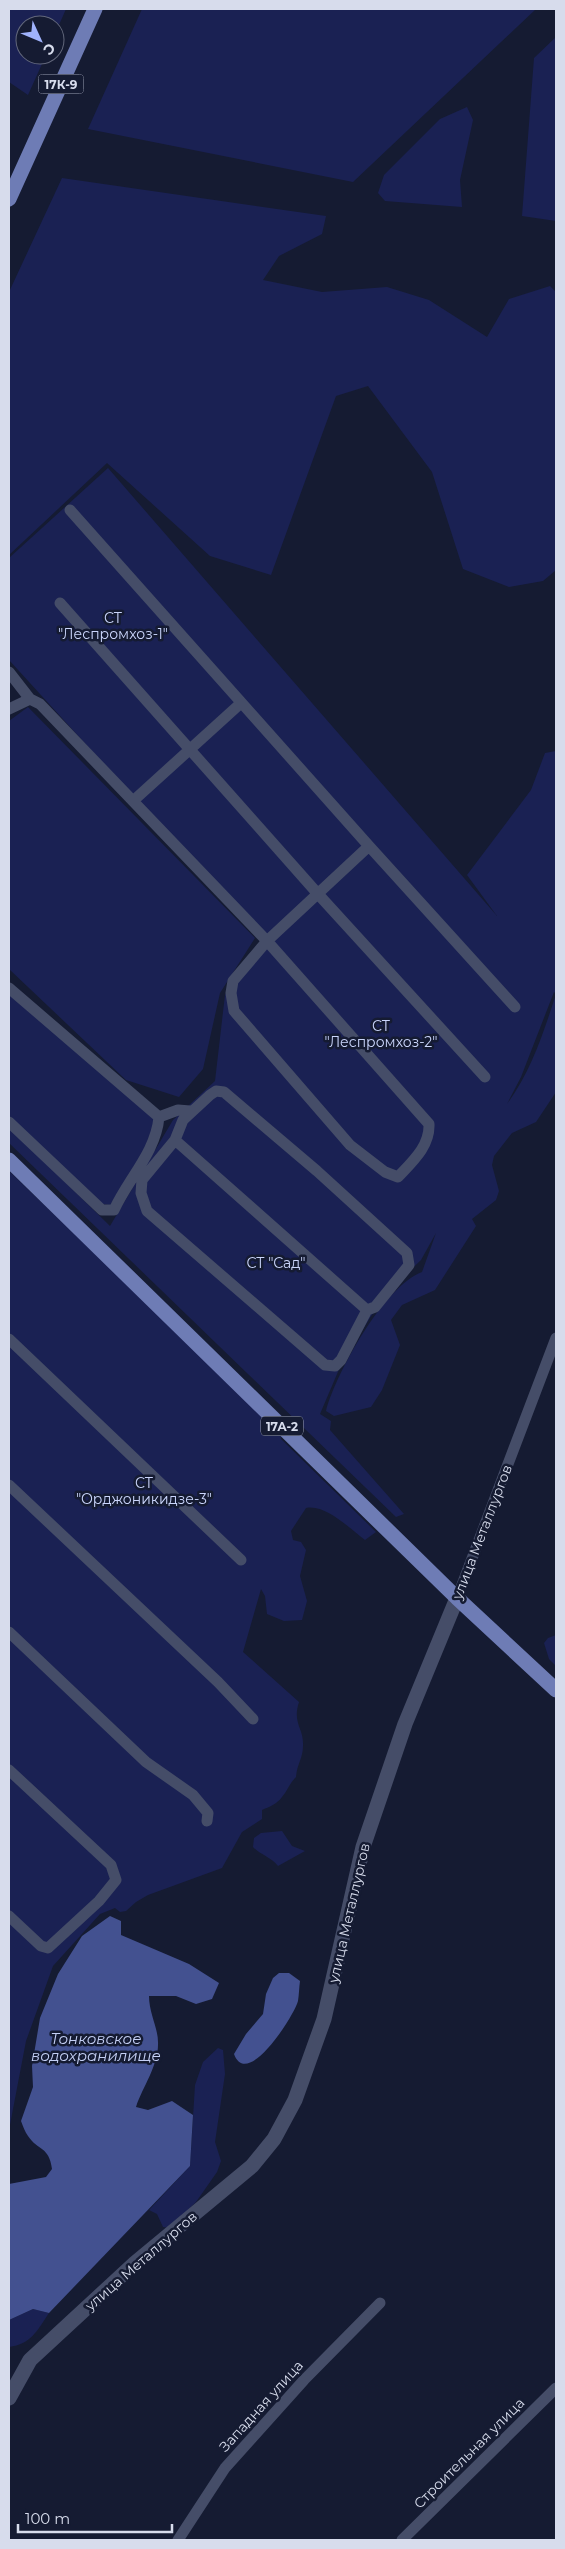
<svg xmlns="http://www.w3.org/2000/svg" width="565" height="2549" viewBox="0 0 565 2549" font-family="Montserrat,sans-serif">
	<style>
		.green { fill: #1a2153; fill-rule: evenodd }
		.water { fill: #435190 }
		.lines { fill: none; stroke-linecap: round; stroke-linejoin: round }
		.minor { stroke: #454d68; stroke-width: 11 }
		.tertiary { stroke: #454d68; stroke-width: 15 }
		.primary { stroke: #6e7cb5; stroke-width: 15 }
		.labels { text-anchor: middle; dominant-baseline: central; stroke-width: 5; stroke-linejoin: round; paint-order: stroke }
		.shield { fill: #151b32; stroke: #9da2b4; stroke-width: 1 }
		.shield-label { font-size: 12px; font-weight: bold; fill: #d7dcec }
		.park-label { font-size: 14px; fill: #cbd6fc; stroke: #151b32 }
		.street-label { font-size: 14px; fill: #d7dcec; stroke: #151b32 }
		.water-label { font-size: 15px; font-style: italic; fill: #c5d0f5; stroke: #151b32 }
	</style>
	<rect width="100%" height="100%" fill="#151b32"/>
	<!-- green -->
	<path class="green" d="M9 9H66L55 34V25H25V55H46L28 95 9 82Z
		M142 9H536L353 182 88 129Z
		M556 37V221L522 216 534 58Z
		M467 107 473 120 460 180 462 207 385 201 378 193 384 175 440 119Z
		M62 178 326 216 322 234 279 256 263 280 322 292 387 287 429 300 487 337 509 299 550 286 556 292V570L543 581 509 587 463 569 432 472 368 386 336 396 271 575 210 556 107 463 9 555V292Z
		M108 468 497 916 467 875 531 790 545 753 556 751V1092L536 1122 512 1133 494 1156 492 1165 499 1191 496 1200 472 1219 476 1226 435 1290 402 1305 391 1320 400 1345 382 1390 371 1407 334 1416 326 1411C336 1373 384 1286 422 1272L436 1233 421 1260 396 1284 371 1316 340 1367 320 1414 331 1421 330 1430 404 1514 396 1517 9 1143V1127L110 1226 173 1120 215 1081 225 995 240 969 267 943 9 660V558ZM554 992 556 994C544 1031 531 1072 507 1104L521 1077Z
		M28 707 255 938 220 993 203 1069 179 1097 126 1080 9 969V721Z
		M9 994 154 1118C155 1145 123 1180 111 1205L102 1204 9 1116Z
		M9 1171 280 1432 281 1439 376 1532 365 1540C350 1529 326 1504 306 1508L291 1531 293 1540 301 1542 306 1550 300 1576 307 1601 302 1620 284 1621 267 1614 265 1596 261 1589 243 1652 299 1702C292 1724 304 1728 303 1746 303 1758 297 1764 296 1777 289 1784 288 1790 282 1797 277 1804 269 1807 262 1810V1819L242 1832 222 1868 148 1895 136 1902 126 1911 120 1912 115 1908 100 1914 53 1966 26 2041 9 2130Z
		M556 1635V1634V1666L549 1659 544 1643 548 1638Z
		M282 1831 292 1846 305 1851 278 1866C271 1857 261 1855 253 1847L254 1838 261 1833Z
		M218 2048 223 2050 225 2074 215 2142 221 2161 217 2172 196 2202 170 2228 163 2227 157 2214 149 2210 190 2166 195 2085 203 2062Z
		M33 2309 49 2313C37 2331 31 2344 9 2347V2320Z"/>
	<!-- water -->
	<path class="water" d="M110 1916 121 1921V1935L189 1964 219 1983 212 1999 196 2004 176 1996H149C149 2013 158 2028 158 2042 159 2065 143 2086 136 2107L148 2110 172 2101 193 2115 190 2166 49 2313 33 2309 9 2320V2184L46 2177 52 2169C49 2146 38 2151 28 2136 25 2132 23 2126 21 2121L33 2087 32 2066 40 2018 58 1974 82 1936Z
		M279 1973H289L300 1981C299 1988 299 1995 298 2001 294 2016 247 2090 234 2054L246 2034 263 2014 266 1994 273 1978Z"/>
	<g class="lines">
		<!-- minor -->
		<path class="minor" d="M70 510 369 846
			M60 603 318 894 485 1077
			M9 672 30 699
			M9 709 30 699 40 704 267 941 429 1124C430 1146 413 1161 398 1177L385 1172 350 1145 234 1011 231 993 233 981 267 941 369 846 515 1007
			M133 801 241 703
			M9 988 159 1117C156 1152 128 1179 114 1210H102L9 1122
			M159 1117 178 1110 190 1111
			M175 1140 367 1310 375 1307 409 1265 407 1253 317 1171 224 1092 216 1091 210 1095 183 1120 175 1140 142 1180 141 1193 147 1211 325 1365 335 1366 341 1360 367 1310
			M9 1339 241 1560
			M9 1485 218 1682 253 1719
			M457 1598 556 1338
			M9 1632 146 1762 193 1795 208 1813 207 1821
			M9 1770 111 1865 116 1880 99 1901 48 1948 41 1946 9 1916
			M178 2540 225 2468 304 2380 380 2303
			M402 2540 556 2388"/>
		<!-- tertiary -->
		<path class="tertiary" d="M9 2398 30 2360 135 2263 252 2166 274 2139 295 2100 324 2019 363 1847 405 1724 457 1598"/>
		<!-- primary -->
		<path class="primary" d="M9 199 95 9
			M9 1160 457 1598 556 1690"/>
	</g>
	<g class="labels">
		<!-- shield labels -->
		<g class="shield">
			<rect x="38.5" y="74.5" width="45" height="19" rx="4"/>
			<rect x="261" y="1416.5" width="42" height="19" rx="4"/>
		</g>
		<g class="shield-label">
			<text x="61" y="84">17К-9</text>
			<text x="282" y="1426">17А-2</text>
		</g>
		<!-- park labels -->
		<g class="park-label">
			<text x="113" y="618">СТ<tspan x="113" dy="16">"Леспромхоз-1"</tspan></text>
			<text x="381" y="1026">СТ<tspan x="381" dy="16">"Леспромхоз-2"</tspan></text>
			<text x="276" y="1263">СТ "Сад"</text>
			<text x="144" y="1483">СТ<tspan x="144" dy="16">"Орджоникидзе-3"</tspan></text>
		</g>
		<!-- street labels -->
		<g class="street-label">
			<text transform="translate(482 1532) rotate(-69)">улица Металлургов</text>
			<text transform="translate(349 1913) rotate(-77)">улица Металлургов</text>
			<text transform="translate(141 2261) rotate(-41)">улица Металлургов</text>
			<text transform="translate(261 2406) rotate(-48)">Западная улица</text>
			<text transform="translate(469 2453) rotate(-45)">Строительная улица</text>
		</g>
		<!-- water labels -->
		<g class="water-label">
			<text x="96" y="2038">Тонковское<tspan x="96" dy="17">водохранилище</tspan></text>
		</g>
	</g>
	<!-- border -->
	<rect width="565" height="2549" fill="none" stroke="#d7dcec" stroke-width="20"/>
	<!-- north arrow -->
	<g transform="translate(40 40) rotate(134)"><circle r="24" fill="#151b32" stroke="#63687c"/>
	<path d="M0-4L9 19L0 12L-9 19Z" fill="#a0b3fd"/>
	<text y="-8" font-size="14" font-weight="bold" text-anchor="middle" fill="#d7dcec">С</text>
	</g>
	<!-- scale -->
	<path d="M18 2524v8h154v-8" fill="none" stroke="#d7dcec" stroke-width="2.5"/>
	<text x="25" y="2524" font-size="15" fill="#d7dcec" stroke="#151b32" stroke-width="4" paint-order="stroke">100 m</text>
</svg>
